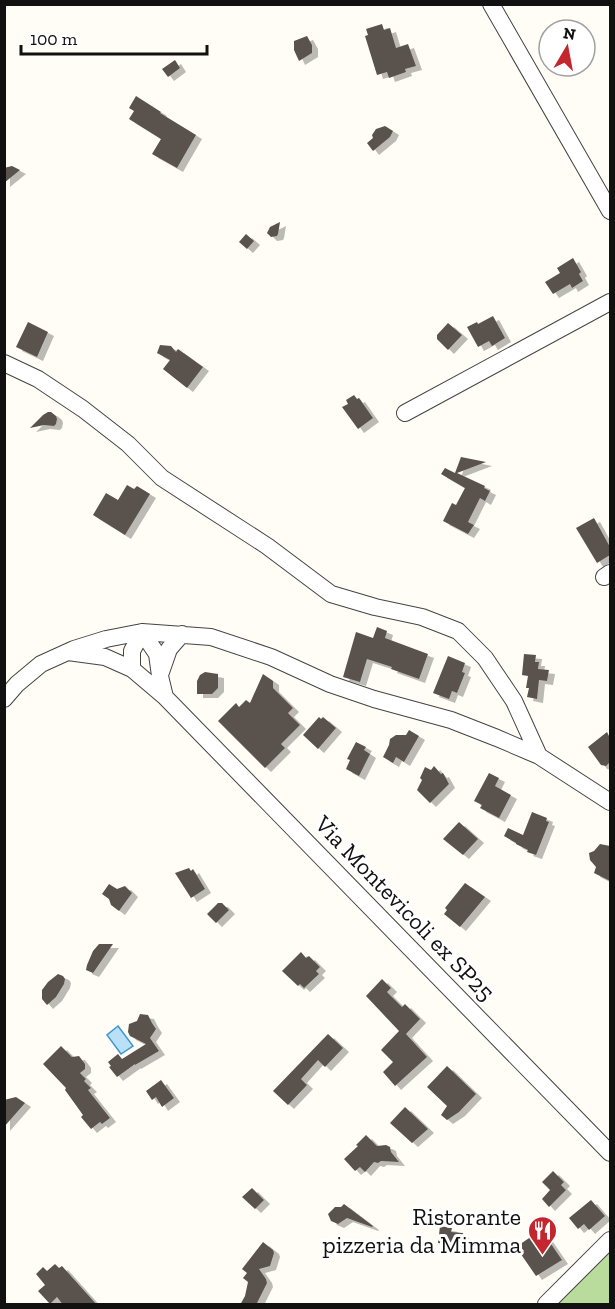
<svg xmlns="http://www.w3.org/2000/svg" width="615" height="1309" viewBox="0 0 615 1309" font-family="'Zilla Slab',serif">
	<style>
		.forest { fill: #b9dc9c }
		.water { fill: #b9e0f7; stroke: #3f96cf; stroke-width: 1.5 }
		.building { fill: #5a524d; filter: url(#shadow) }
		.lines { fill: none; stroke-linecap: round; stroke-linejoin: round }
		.minor-casing { stroke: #444; stroke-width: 18 }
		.minor { stroke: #fff; stroke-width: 16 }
		.labels { text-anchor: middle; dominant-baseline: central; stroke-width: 6; stroke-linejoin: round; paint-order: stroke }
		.street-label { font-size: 24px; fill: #111; stroke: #fff }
		.poi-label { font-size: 24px; fill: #111; stroke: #fff; text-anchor: end }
	</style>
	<defs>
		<filter id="shadow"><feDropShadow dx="6" dy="4" stdDeviation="0" flood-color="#0004"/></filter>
	</defs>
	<rect width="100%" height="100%" fill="#fffdf5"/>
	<!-- forest -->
	<path class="forest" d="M610 1247V1304H550Z"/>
	<!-- water -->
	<path class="water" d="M118 1026 133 1046 121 1054 107 1035Z"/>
	<!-- building -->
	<path class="building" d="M382 24 384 30 390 28 396 48 408 44 416 66 405 69 406 72 389 78 387 72 377 75 365 36 368 35 366 29Z
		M307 36 312 45V53L299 61 294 50V41Z
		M175 60 180 68 168 77 162 69Z
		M136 96 161 112 160 113 196 135 177 168 152 154 161 139 129 119 134 111 129 108Z
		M385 126 393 131 390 137 373 151 367 143 373 138 372 135 376 129Z
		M12 166 20 170 4 183V168Z
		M280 222 278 234 277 236 271 237 267 233 270 227Z
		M246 234 254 241 247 249 239 242Z
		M573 258 581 272 579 274 583 281 572 288 570 284 553 294 545 282 560 273 557 268Z
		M493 316 505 338 492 346 489 341 478 347 467 327 477 322 478 324Z
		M28 322 48 332 37 357 16 347Z
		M448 323 462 335 448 350 437 339V335Z
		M160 345 171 346 176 352 178 349 203 367 187 388 163 369 170 360 157 353Z
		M354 395 357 399 359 398 373 418 358 429 342 407 348 404 346 400Z
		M48 412H51L56 416 57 419 56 424 54 426 44 425 30 428 43 415Z
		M461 457 486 462 457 473 485 486 484 488 490 491 485 501 480 498 468 522 474 525 468 534 443 521 452 503 456 505 465 488 441 474 445 468 455 473Z
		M127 485 134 489 137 486 150 494 125 535 93 515 106 493 118 500Z
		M594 518 610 547V555L597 563 576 528Z
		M377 627 387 631 385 638 428 654 419 679 391 669 392 667 367 659 360 682 343 677 356 632 373 638Z
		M524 654 536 655 535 662H539L538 669 549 670 547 681 539 680 537 699 527 697 529 688H526L528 676 522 675Z
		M448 656 465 663 462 672 465 673 457 693 452 691 449 699 433 693Z
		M205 672 218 674V688L212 694H197V681L200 675Z
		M263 674 273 681V688L293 708 288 713 300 725 281 744 285 748 265 768 218 721 236 703 239 707 246 700 250 703Z
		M319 717 321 719 323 717 336 728 318 749 303 735Z
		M409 730 419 736 404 762 396 757 393 763 383 757 389 745 390 739 396 735H406Z
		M607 732 610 738V762L606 766 601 765 588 747Z
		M356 742 366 747 364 750 370 754 359 776 346 769 350 760 347 759Z
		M434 766 441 774 443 773 449 784 430 803 417 790 422 780 420 778 425 767 431 770Z
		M489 773 499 778 495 786 511 795 499 818 480 808 482 805 474 801Z
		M532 812 547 818 546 821 549 822 536 855 527 852 528 850 516 844V843L504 836 508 828 523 835Z
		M459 822 478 839 463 855 443 839Z
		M600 844 610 846V881L594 873 596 867 590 860 589 853 594 851Z
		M189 868 191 871 193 869 205 889 191 898 175 873Z
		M465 883 485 897 460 927 444 914 447 910 445 908Z
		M109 884 117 889 125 886 132 893 119 911 111 905 109 899 102 894Z
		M218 903H222L229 910 216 923 207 914Z
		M99 944H113L93 973 86 970 87 965 93 951Z
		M301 952 306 958 309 956 320 967 316 971 319 974 304 988 300 984 298 986 282 971Z
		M58 974 63 976 65 979 64 984 56 997 47 1005 42 999V990L48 982Z
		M382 979 391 988 387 992 402 1007 405 1004 420 1019 406 1034 427 1057 395 1086 383 1072 393 1062 381 1050 399 1031 366 996Z
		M140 1014 148 1015 152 1023 156 1029 150 1038 159 1051 135 1065V1064L117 1077 109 1067 111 1066 108 1062 118 1054 122 1059 146 1044 130 1036 128 1032 129 1024 137 1021Z
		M328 1034 343 1048 325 1067 318 1060 301 1079 307 1085 288 1105 273 1091Z
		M61 1046 72 1057 79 1056 85 1064V1069L80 1073 86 1079 84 1081 91 1088 88 1090 110 1118 102 1124 100 1122 91 1129 81 1117 83 1115 65 1090 66 1088 43 1064Z
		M447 1066 476 1094 459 1112 447 1120 441 1115 447 1106 427 1087Z
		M161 1080 174 1098 162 1107 156 1097 152 1100 146 1091Z
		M16 1097 25 1103 4 1127V1100Z
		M405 1107 428 1129 412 1143 390 1123Z
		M366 1135 377 1146 386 1145 390 1147 391 1152 399 1162 381 1161 378 1163 374 1162 365 1172 360 1167 355 1171 344 1159 358 1146 356 1145Z
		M553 1171 564 1182 561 1185 566 1190 549 1207 542 1199 550 1190 542 1182Z
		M252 1188 264 1200 255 1209 242 1197Z
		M591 1200 605 1216 589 1230 584 1224 578 1229 569 1218Z
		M344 1204 373 1226 372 1227 347 1218 338 1224 331 1221 328 1214 335 1207H341Z
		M440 1226 452 1228 451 1232 463 1233 461 1252 444 1250 445 1244 438 1243Z
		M535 1234 539 1240 545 1235 562 1260 536 1276 516 1247Z
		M263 1242 273 1250 274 1253 270 1266 259 1269 266 1279 267 1283 256 1305H240L245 1296 248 1282 243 1278 247 1273 242 1269Z
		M55 1264 59 1268 62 1266 97 1305H63L57 1297 50 1304 38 1291 45 1285 36 1274 43 1267 47 1271Z"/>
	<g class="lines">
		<defs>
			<path id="minor" d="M491 4 610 211
				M4 363 38 379 83 409 128 444 162 478 267 546 331 594 375 607 422 617 458 631 485 658 514 701 539 756
				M405 413 610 302
				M604 577 610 573
				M142 632 157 654 160 676 165 697
				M68 652 105 657 132 669 165 697 610 1153
				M132 669V651L142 632
				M161 672 169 649 182 634
				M4 699 17 684 41 664 74 649 106 639 142 632 211 637 271 657 330 684 374 699 451 720 497 738 539 756 610 802
				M546 1304 610 1240"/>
		</defs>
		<!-- minor casing -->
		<use href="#minor" class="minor-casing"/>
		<!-- minor -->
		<use href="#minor" class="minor"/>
	</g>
	<!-- icons -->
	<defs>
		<symbol id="restaurant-pin" viewBox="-11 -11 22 30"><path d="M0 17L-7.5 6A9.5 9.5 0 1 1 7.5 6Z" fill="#c4262e" stroke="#fff"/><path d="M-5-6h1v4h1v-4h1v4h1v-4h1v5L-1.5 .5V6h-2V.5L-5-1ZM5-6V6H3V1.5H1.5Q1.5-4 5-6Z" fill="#fff"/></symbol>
	</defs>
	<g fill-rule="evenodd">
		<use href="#restaurant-pin" x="526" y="1214" width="33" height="45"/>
	</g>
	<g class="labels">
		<!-- street labels -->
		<g class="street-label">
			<text transform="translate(405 908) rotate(46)">Via Montevicoli ex SP25</text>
		</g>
		<!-- poi labels -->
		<g class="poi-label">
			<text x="521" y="1216">Ristorante<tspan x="521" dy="28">pizzeria da Mimma</tspan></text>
		</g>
	</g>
	<!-- border -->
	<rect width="615" height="1309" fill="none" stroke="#111111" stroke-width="12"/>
	<!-- north arrow -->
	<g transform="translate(567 48) rotate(10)"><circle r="28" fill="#ffffff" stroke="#a0a0a0" stroke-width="1.5"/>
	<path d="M0-4.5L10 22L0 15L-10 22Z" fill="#c4262e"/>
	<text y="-9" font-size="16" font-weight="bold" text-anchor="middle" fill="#111111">N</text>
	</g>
	<!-- scale -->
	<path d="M21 45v9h186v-9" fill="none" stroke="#111111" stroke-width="3"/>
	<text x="30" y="45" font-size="18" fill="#111111" stroke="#ffffff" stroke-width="4.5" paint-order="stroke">100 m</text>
</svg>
